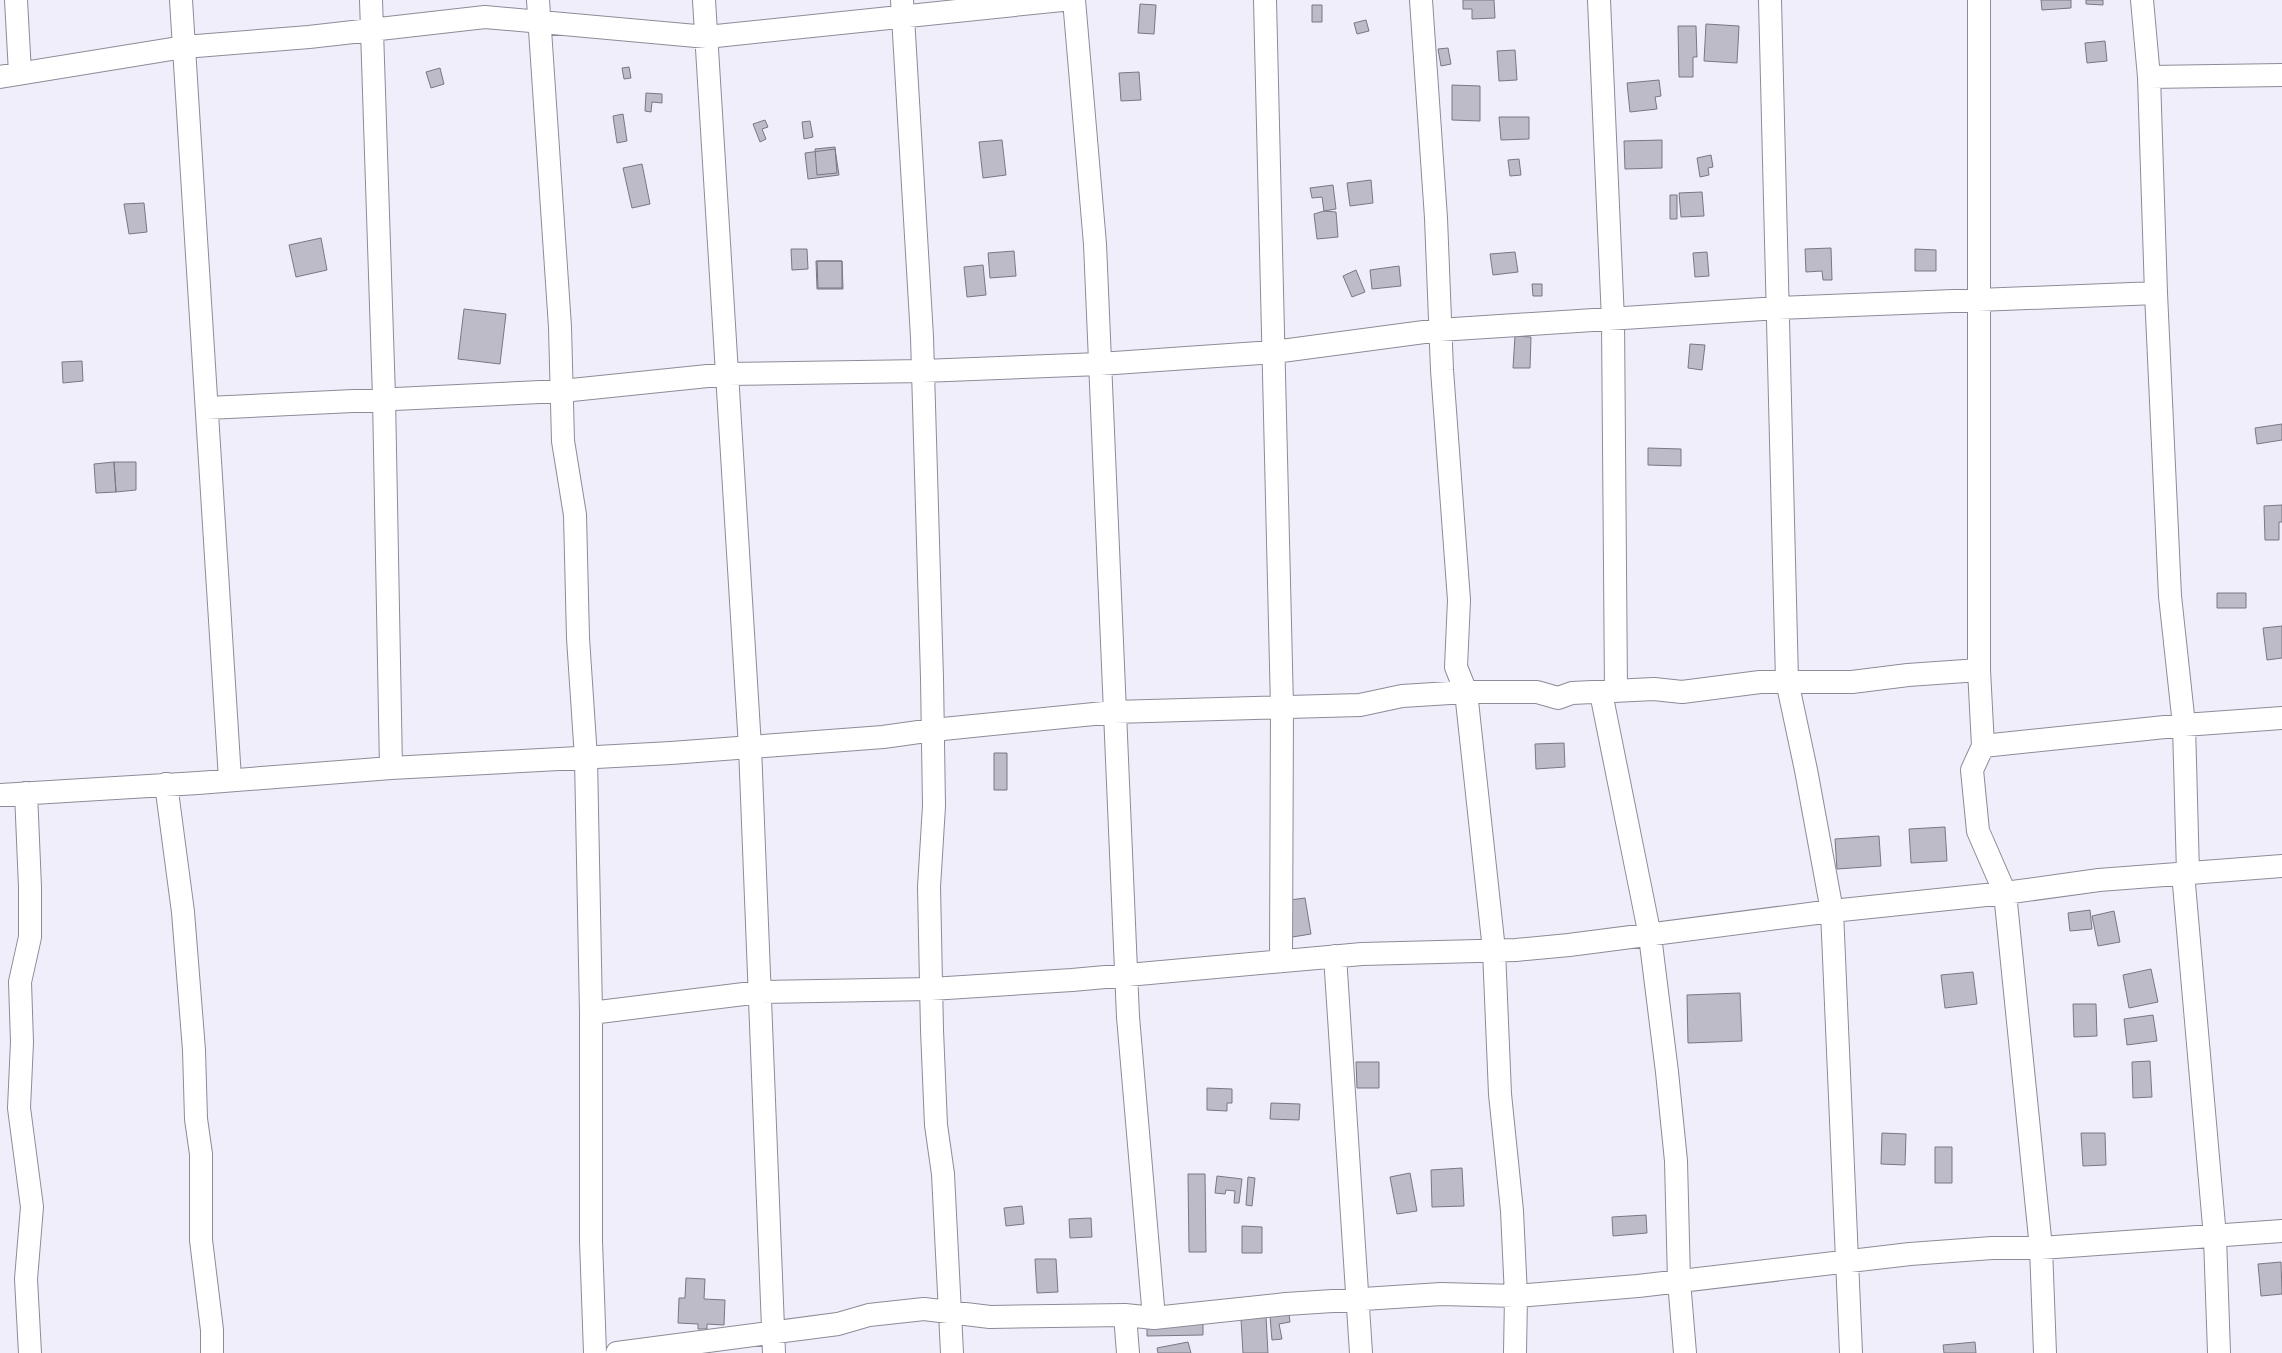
<svg xmlns="http://www.w3.org/2000/svg" width="2282" height="1353" viewBox="0 0 2282 1353" font-family="Karla,sans-serif">
	<style>
		.building { fill: #bebbc8; stroke: #7a7783 }
		.lines { fill: none; stroke-linecap: round; stroke-linejoin: round }
		.minor-casing { stroke: #8e8b97; stroke-width: 24 }
		.minor { stroke: #fff; stroke-width: 22 }
	</style>
	<rect width="100%" height="100%" fill="#f1eefb"/>
	<!-- building -->
	<path class="building" d="M1463 0H1494L1495 18 1472 19V9H1463Z
		M2041 0H2071V8L2042 10Z
		M2086 0H2103V5L2086 4Z
		M1140 4 1156 5 1154 34 1138 33Z
		M1312 5H1322V22H1312Z
		M1366 20 1369 31 1357 34 1354 23Z
		M1706 24 1739 26 1737 63 1704 61Z
		M1678 26H1696L1697 57H1693V77H1679Z
		M2105 41 2107 61 2087 63 2085 43Z
		M1448 48 1451 64 1441 66 1438 49Z
		M1515 50 1517 80 1499 81 1497 51Z
		M629 67 631 78 624 79 622 68Z
		M440 68 444 84 431 88 426 72Z
		M1139 72 1141 100 1121 101 1119 73Z
		M1659 80 1661 96 1655 97 1657 109 1630 112 1627 83Z
		M1452 85 1480 86V121L1452 120Z
		M646 93 662 94V103L652 102 651 112 645 111Z
		M623 114 627 141 617 143 613 116Z
		M1499 117H1529V139L1501 140Z
		M765 120 768 127 762 129 766 139 760 142 753 124Z
		M810 121 813 137 804 139 802 122Z
		M1002 140 1006 175 983 178 979 142Z
		M1662 140V168L1625 169 1624 141Z
		M835 147 837 173 817 175 815 149Z
		M835 149 839 175 808 179 805 153Z
		M1711 155 1713 167 1708 168 1709 175 1700 177 1697 158Z
		M1519 159 1521 175 1510 176 1508 160Z
		M642 164 650 204 632 208 623 168Z
		M1371 180 1373 203 1350 206 1347 183Z
		M1333 185 1336 209 1324 211 1322 197 1312 198 1310 188Z
		M1702 192 1704 216 1681 217 1679 193Z
		M1670 195H1677V219H1670Z
		M144 203 147 232 129 234 124 204Z
		M1324 211 1336 212 1338 237 1317 239 1314 214Z
		M321 238 327 270 296 277 289 245Z
		M1831 248 1832 280H1823L1822 271 1806 272 1805 249Z
		M791 249H807L808 269 792 270Z
		M1915 249 1936 250V271H1915Z
		M1014 251 1016 276 990 278 988 253Z
		M1515 252 1518 272 1493 275 1490 254Z
		M1707 252 1709 276 1695 277 1693 253Z
		M816 261H842L843 289H817Z
		M817 261H842V288H818Z
		M983 265 986 295 967 297 964 267Z
		M1399 266 1401 286 1372 289 1370 270Z
		M1356 270 1365 292 1352 297 1343 276Z
		M1532 284H1542V296H1533Z
		M464 309 506 314 500 364 458 359Z
		M1515 336 1531 337 1530 368H1513Z
		M1690 344 1705 345 1702 370 1688 368Z
		M82 361 83 381 63 383 62 362Z
		M2282 424V440L2257 444 2255 428Z
		M1648 448 1681 449V466L1648 465Z
		M114 462H136V490L116 492Z
		M114 462 116 492 96 493 94 464Z
		M2282 505V522H2279V540H2265L2264 506Z
		M2217 593H2246V608H2217Z
		M2282 626V658L2267 660 2263 628Z
		M1564 743 1565 767 1536 769 1535 744Z
		M994 753H1007V790H994Z
		M1945 827 1947 861 1911 863 1909 829Z
		M1879 836 1881 866 1837 869 1835 839Z
		M1305 898 1311 934 1280 939 1274 902Z
		M2090 910 2092 929 2070 931 2068 913Z
		M2114 911 2120 942 2098 946 2092 916Z
		M2151 969 2158 1002 2129 1008 2123 975Z
		M1973 972 1977 1004 1945 1008 1941 975Z
		M1740 993 1742 1041 1688 1043 1687 995Z
		M2073 1004H2096L2097 1036 2074 1037Z
		M2153 1015 2157 1041 2127 1045 2124 1019Z
		M2150 1061 2152 1097 2133 1098 2132 1062Z
		M1356 1062H1379V1088H1357Z
		M1207 1088 1232 1089V1103H1227V1111L1207 1110Z
		M1271 1103 1300 1104 1299 1120 1270 1119Z
		M1882 1133 1906 1134 1905 1165 1881 1164Z
		M2081 1133H2105L2106 1165 2083 1166Z
		M1935 1147H1952V1183H1935Z
		M1462 1168 1464 1206 1432 1207 1431 1170Z
		M1410 1173 1417 1211 1397 1214 1390 1177Z
		M1188 1174H1205L1206 1252H1189Z
		M1217 1176 1242 1179 1239 1203H1234L1235 1191 1226 1190 1225 1194 1215 1193Z
		M1248 1177 1255 1178 1252 1206 1246 1205Z
		M1022 1206 1024 1224 1006 1226 1004 1208Z
		M1646 1215 1647 1233 1613 1236 1612 1217Z
		M1091 1218 1092 1237 1070 1238 1069 1219Z
		M1242 1226 1262 1227V1253H1242Z
		M1035 1259H1056L1058 1292 1037 1293Z
		M2281 1262 2282 1294 2261 1296 2258 1264Z
		M686 1278 705 1279 704 1299 725 1300 724 1325 707 1324V1329H698V1324L678 1323 679 1298H685Z
		M1289 1314 1290 1322 1279 1324 1282 1339 1272 1340 1270 1316Z
		M1203 1315V1335L1147 1336V1316Z
		M1266 1317 1268 1353H1243L1241 1319Z
		M1188 1342 1191 1353H1158L1157 1348Z
		M1975 1342 1976 1353H1944L1943 1345Z"/>
	<g class="lines">
		<defs>
			<path id="minor" d="M16 0 20 73
				M181 0 230 779
				M371 0 384 397 391 768
				M538 0 560 327 563 441 575 515 578 638 586 758 591 1013V1241L595 1353
				M704 0 750 747 774 1353
				M902 0 922 337 932 678 934 806 929 887 932 1030 936 1125 943 1174 952 1353
				M1074 0 1095 244 1128 1017 1154 1318 1125 1315 1128 1353
				M1265 0 1282 707 1281 961
				M1421 0 1436 218 1442 370 1459 600 1456 667 1466 692 1494 950 1500 1094 1512 1211 1516 1296 1515 1353
				M1599 0 1613 320 1616 691
				M1770 0 1787 681 1806 770 1832 911 1851 1353
				M1979 0V670
				M2142 0 2149 77 2282 75
				M0 77 184 47 309 37 485 17 707 37 1062 0
				M2149 77 2156 293 2170 596 2184 725 2188 873
				M207 408 562 391 727 374 923 371 1100 364 1274 352 1439 330 1778 308 2156 293
				M1601 693 1650 936 1667 1072 1676 1161 1679 1281 1685 1353
				M1983 746 2184 725 2282 718
				M166 784 183 912 194 1050 196 1119 201 1154V1240L212 1330V1353
				M26 793 30 887V937L20 982 22 1042 19 1108 32 1207 26 1279 30 1353
				M0 795 198 783 391 768 671 753 883 737 933 730 1114 712 1360 705 1402 696 1466 692H1537L1558 698 1572 693 1654 689 1682 692 1760 682H1852L1908 675 1979 670 1983 746 1972 770 1978 831 2005 893 2041 1248 2045 1353
				M2183 873 2215 1237 2219 1353
				M1335 956 1361 1353
				M591 1013 760 992 931 989 1072 980 1362 954 1516 950 1569 945 1832 911 2005 893 2099 880 2282 866
				M1154 1318 1286 1304 1441 1294 1516 1296 1638 1286 1910 1254 1992 1248H2041L2282 1231
				M617 1353 838 1324 869 1315 924 1309 990 1317 1125 1315"/>
		</defs>
		<!-- minor casing -->
		<use href="#minor" class="minor-casing"/>
		<!-- minor -->
		<use href="#minor" class="minor"/>
	</g>
</svg>
